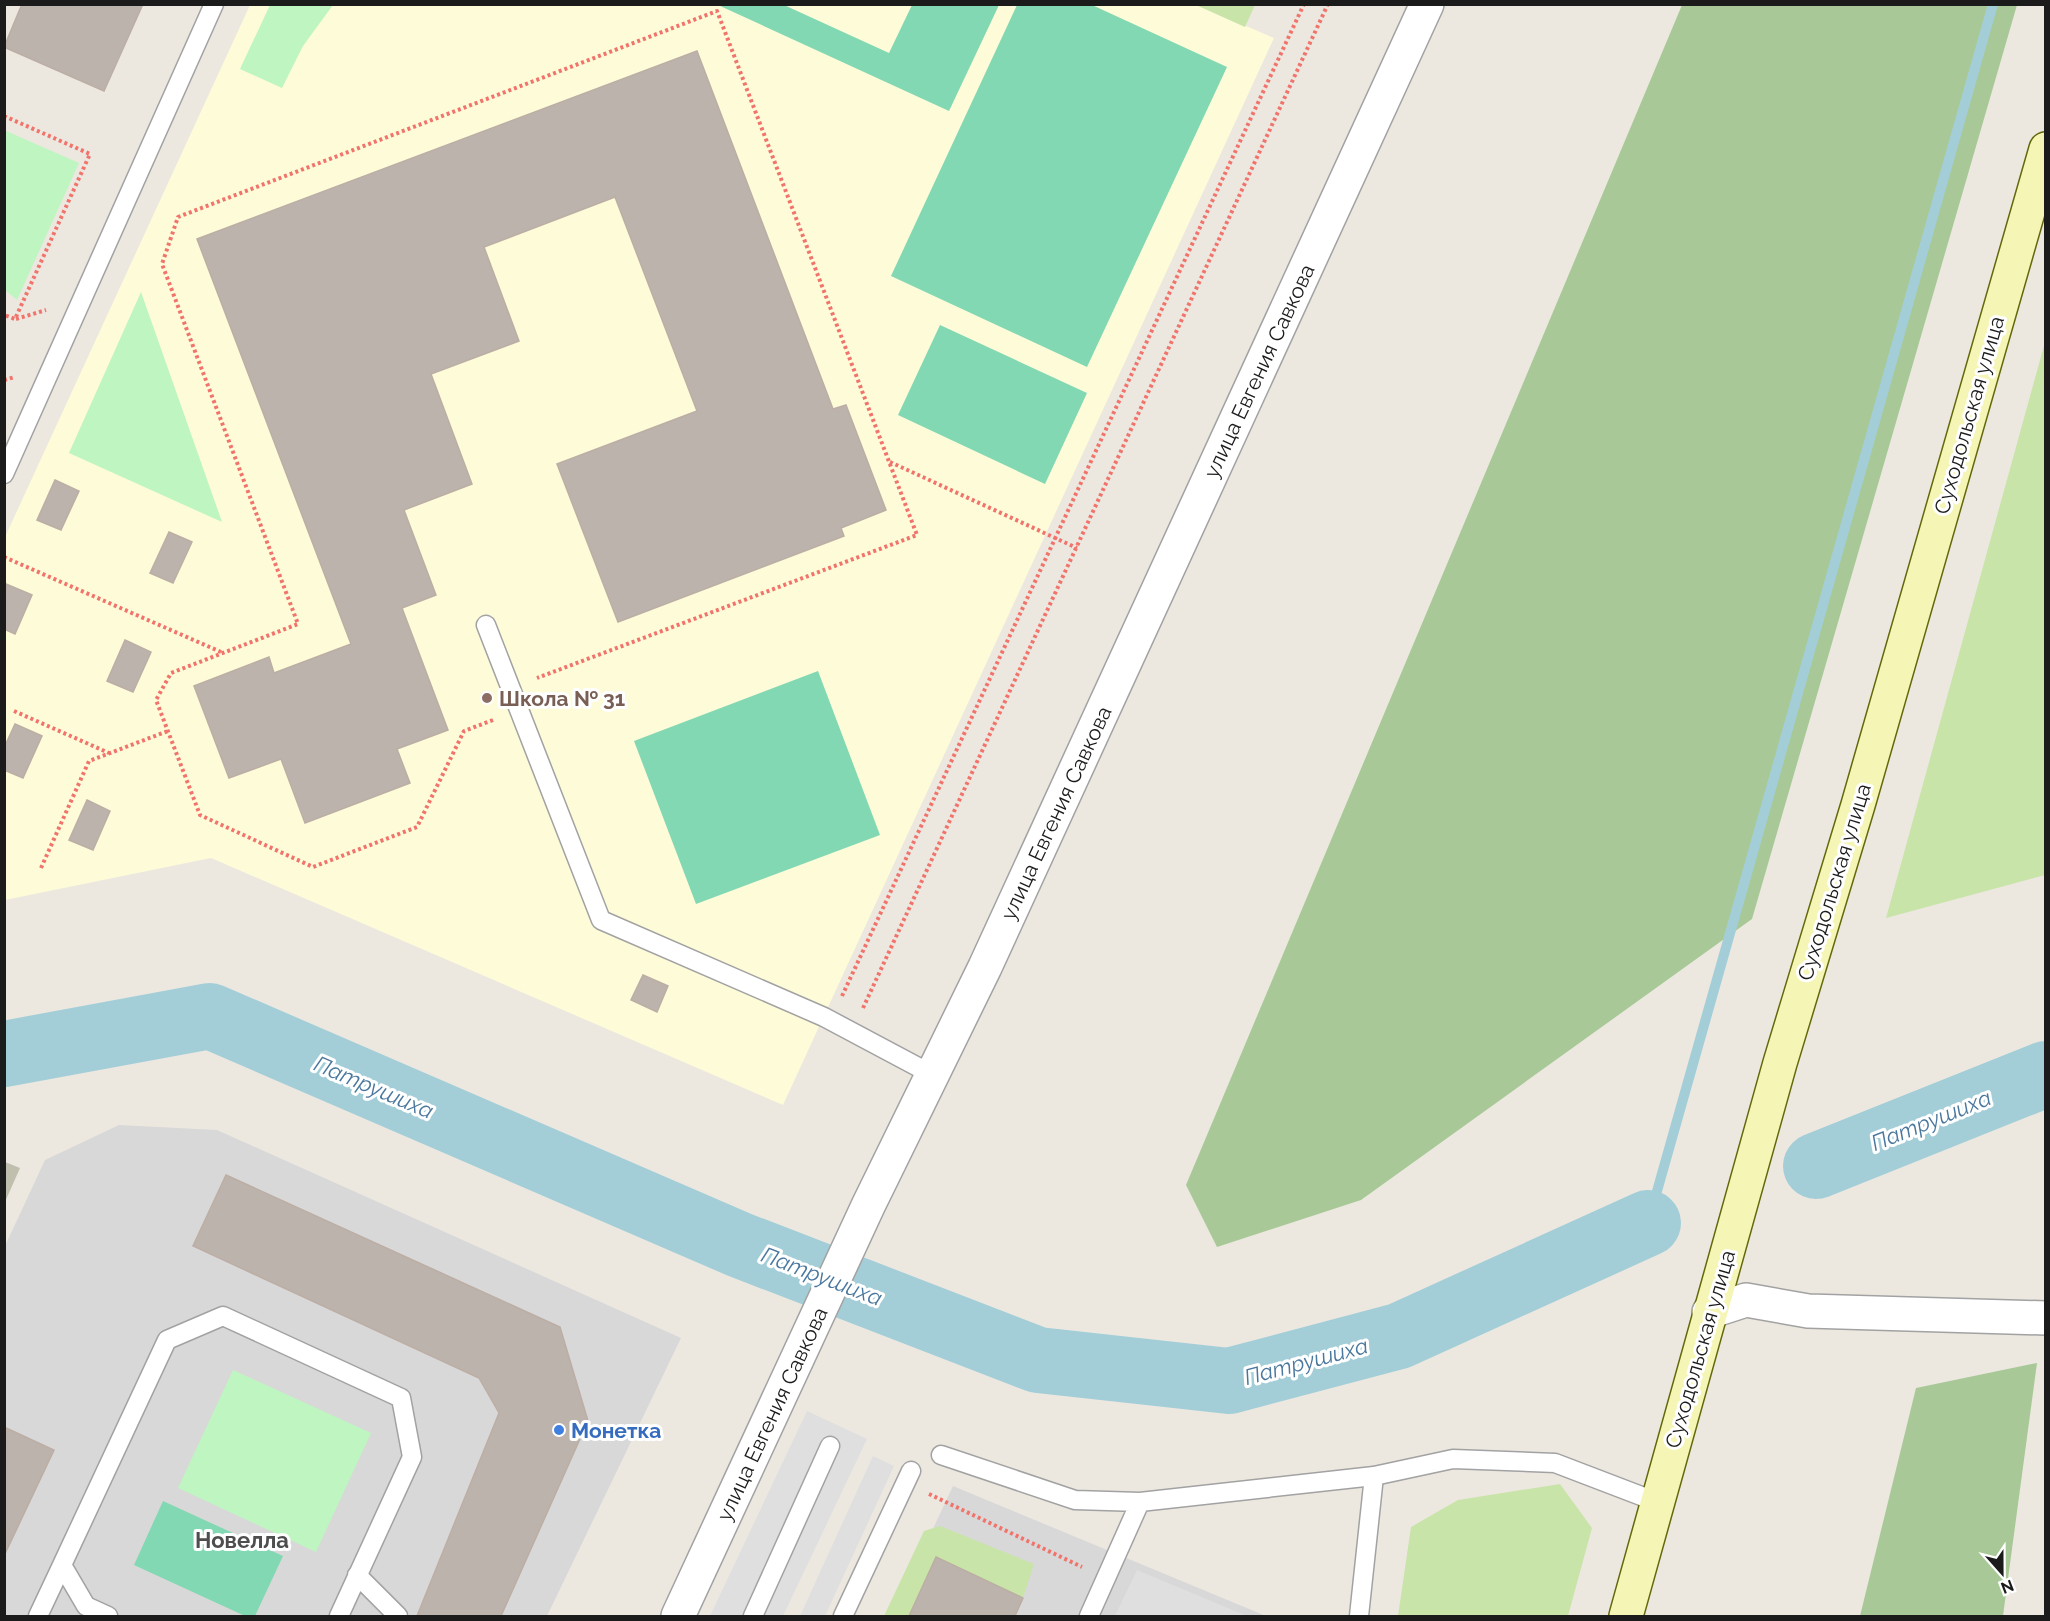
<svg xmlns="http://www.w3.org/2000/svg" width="2050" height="1621" viewBox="0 0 2050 1621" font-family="Raleway,sans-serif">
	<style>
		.residential { fill: #d9d8d8 }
		.education { fill: #fdfbd8 }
		.construction { fill: #c0bfad }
		.grass { fill: #c8e4a8 }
		.forest { fill: #a8c997 }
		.park { fill: #bef5c0 }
		.pitch { fill: #81d8b3 }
		.parking { fill: #dfdfdf }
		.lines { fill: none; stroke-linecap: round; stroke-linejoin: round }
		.stream { stroke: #a3ced8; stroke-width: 10 }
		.river { stroke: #a3ced8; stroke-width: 66 }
		.building { fill: #bcb3ad; stroke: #bcaea4; stroke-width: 1.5 }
		.service-casing { stroke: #a2a2a2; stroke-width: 21 }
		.minor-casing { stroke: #a2a2a2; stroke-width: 36 }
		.secondary-casing { stroke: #63690a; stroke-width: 36 }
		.path { stroke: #f1746c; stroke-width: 4; stroke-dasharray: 3 3; stroke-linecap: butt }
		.service { stroke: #fff; stroke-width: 18 }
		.minor { stroke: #fff; stroke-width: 33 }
		.secondary { stroke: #f5f5b5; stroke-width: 33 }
		.education-dot { fill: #8d6e63; stroke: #fff; stroke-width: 2 }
		.shop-dot { fill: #3f7fe0; stroke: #fff; stroke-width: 2 }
		.labels { text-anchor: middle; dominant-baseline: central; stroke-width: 6; stroke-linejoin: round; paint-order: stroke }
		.street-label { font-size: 21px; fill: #1b1b1b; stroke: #fff }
		.education-label { font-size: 21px; font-weight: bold; fill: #785e54; stroke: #fff; text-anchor: start }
		.shop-label { font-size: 21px; font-weight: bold; fill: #366cbe; stroke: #fff; text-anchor: start }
		.water-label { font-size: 22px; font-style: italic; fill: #4a779d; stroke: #fff }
		.neighbourhood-label { font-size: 22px; font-weight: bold; fill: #4e4e4e; stroke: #fff }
	</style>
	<rect width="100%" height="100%" fill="#ece8e0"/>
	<!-- residential -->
	<path class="residential" d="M119 1125 217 1130 681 1338 547 1616H5V1246L45 1160Z
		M953 1486 1266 1616H892Z"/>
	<!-- education -->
	<path class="education" d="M1196 4 1274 38 783 1105 211 858 5 900V537L250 5Z"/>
	<!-- construction -->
	<path class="construction" d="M5 1162 20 1168 5 1202Z"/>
	<!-- grass -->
	<path class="grass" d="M1196 5H1255L1245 27Z
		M2045 342V875L1886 918Z
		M1560 1484 1592 1528 1568 1616H1398L1411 1527 1458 1500Z
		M940 1526 1034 1564 1023 1598 936 1558 909 1616H884L924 1531Z"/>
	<!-- forest -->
	<path class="forest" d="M1682 5H2017L1752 919 1361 1200 1217 1247 1186 1185Z
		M2037 1363 2003 1616H1860L1916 1388Z"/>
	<!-- park -->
	<path class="park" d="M270 5H333L303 46 282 88 240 69Z
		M4 130 79 163 17 300 5 290Z
		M141 292 222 522 69 453Z
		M233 1370 371 1433 316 1552 178 1488Z"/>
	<!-- pitch -->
	<path class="pitch" d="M718 5H784L889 53 912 5H999L949 111Z
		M1017 5H1092L1227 67 1087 367 891 276Z
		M940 325 1087 393 1045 484 898 415Z
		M818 671 880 835 696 904 634 741Z
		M163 1501 283 1556 255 1616H245L134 1565Z"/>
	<!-- parking -->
	<path class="parking" d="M807 1411 867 1439 783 1616H710Z
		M873 1456 894 1466 825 1616H800Z
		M1137 1570 1247 1616H1115Z"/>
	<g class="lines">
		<!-- stream -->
		<path class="stream" d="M1648 1223 1993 4"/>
		<!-- river -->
		<path class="river" d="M4 1054 210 1016 740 1245 1038 1360 1229 1381 1399 1336 1648 1223
			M1816 1166 2046 1074"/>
	</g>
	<!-- building -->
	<path class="building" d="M22 4H143L104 91 4 47Z
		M697 51 833 409 846 405 886 510 841 528 844 536 618 622 557 464 697 411 615 197 484 247 519 341 431 374 472 484 404 510 436 595 402 608 448 730 397 749 410 783 305 823 281 759 229 778 194 686 269 657 274 673 351 644 197 239Z
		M55 480 79 491 61 530 37 520Z
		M169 532 192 542 173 583 150 573Z
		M6 584 32 595 15 634 4 629Z
		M125 640 151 652 133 692 107 681Z
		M15 724 42 736 23 778 4 770V748Z
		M87 800 110 811 93 850 69 840Z
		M643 975 668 986 657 1012 631 1000Z
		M226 1175 560 1327 588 1421 501 1616H417L499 1413 479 1378 193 1246Z
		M4 1427 54 1450 4 1556Z
		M936 1557 1023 1598 1015 1616H909Z"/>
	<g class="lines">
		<defs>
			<path id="service" d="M4 474 214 4
				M486 625 601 920 824 1017 933 1075
				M941 1455 1075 1500 1140 1502 1374 1476 1453 1459 1555 1463 1657 1502
				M357 1575 398 1616
				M38 1616 62 1565
				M108 1616 86 1606 62 1565 167 1340 223 1316 401 1398 412 1457 339 1616
				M753 1616 830 1446
				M843 1616 911 1471
				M1089 1616 1140 1502
				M1359 1616 1374 1476"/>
			<path id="minor" d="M1709 1312 1746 1300 1808 1311 2046 1318
				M678 1616 868 1206 985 967 1427 4"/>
			<path id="secondary" d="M1626 1616 1780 1063 1858 805 2046 149"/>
		</defs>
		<!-- service casing -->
		<use href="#service" class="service-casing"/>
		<!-- minor casing -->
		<use href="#minor" class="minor-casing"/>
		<!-- secondary casing -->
		<use href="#secondary" class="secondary-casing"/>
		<!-- path -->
		<path class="path" d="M4 116 90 154 15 319 4 315
			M16 319 46 310
			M4 380 15 377
			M890 462 1077 548
			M4 557 221 652
			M14 711 109 753
			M493 720 464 731 417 827 313 867 200 815 156 700 171 673 298 624 162 264 178 217 717 11 917 535 537 678
			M41 868 89 761 168 731
			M842 996 1304 4
			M863 1008 1328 4
			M929 1494 1082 1567"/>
		<!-- service -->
		<use href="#service" class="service"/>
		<!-- minor -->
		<use href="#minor" class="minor"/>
		<!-- secondary -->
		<use href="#secondary" class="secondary"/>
	</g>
	<!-- markers -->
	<circle class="education-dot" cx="487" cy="698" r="6"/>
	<circle class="shop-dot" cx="559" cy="1430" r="6"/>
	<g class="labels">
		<!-- street labels -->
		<g class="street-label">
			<text transform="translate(1259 371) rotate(-65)">улица Евгения Савкова</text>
			<text transform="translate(1969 415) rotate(-74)">Суходольская улица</text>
			<text transform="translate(1056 813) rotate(-65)">улица Евгения Савкова</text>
			<text transform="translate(1834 882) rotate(-73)">Суходольская улица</text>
			<text transform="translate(1700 1349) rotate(-74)">Суходольская улица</text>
			<text transform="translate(772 1414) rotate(-65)">улица Евгения Савкова</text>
		</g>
		<!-- education labels -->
		<g class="education-label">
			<text x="499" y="698">Школа № 31</text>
		</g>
		<!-- shop labels -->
		<g class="shop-label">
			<text x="571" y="1430">Монетка</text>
		</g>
		<!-- water labels -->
		<g class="water-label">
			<text transform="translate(374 1087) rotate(23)">Патрушиха</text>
			<text transform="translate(1931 1120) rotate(-22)">Патрушиха</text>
			<text transform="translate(822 1276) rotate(21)">Патрушиха</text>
			<text transform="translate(1306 1361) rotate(-15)">Патрушиха</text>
		</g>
		<!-- neighbourhood labels -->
		<g class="neighbourhood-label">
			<text x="242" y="1540">Новелла</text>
		</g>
	</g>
	<!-- border -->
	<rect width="2050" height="1621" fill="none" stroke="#1b1b1b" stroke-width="12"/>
	<!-- north arrow -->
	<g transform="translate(2002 1573) rotate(159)" stroke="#ffffff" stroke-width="4.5" paint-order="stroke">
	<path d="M0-4.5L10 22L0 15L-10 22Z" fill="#1b1b1b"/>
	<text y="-9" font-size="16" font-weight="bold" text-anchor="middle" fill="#1b1b1b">N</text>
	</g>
</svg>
